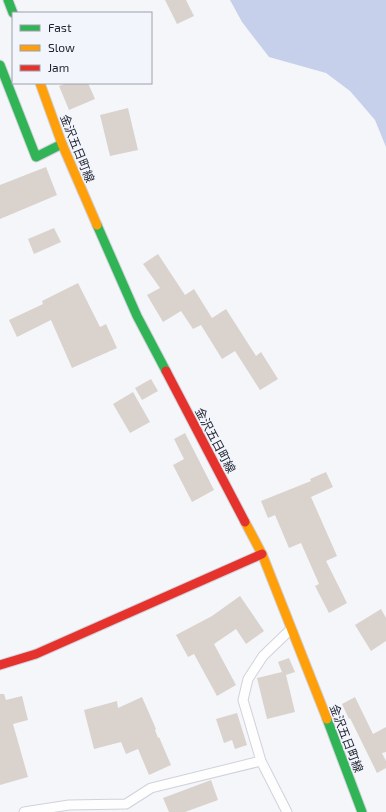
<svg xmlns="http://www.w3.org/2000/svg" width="386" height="812" viewBox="0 0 386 812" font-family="'Exo 2','Noto Sans JP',sans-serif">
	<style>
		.forest { fill: #c7d0ea }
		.building { fill: #dad2cd }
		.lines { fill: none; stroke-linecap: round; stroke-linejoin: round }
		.lane-casing { stroke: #d0d2db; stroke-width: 11 }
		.fast-casing { stroke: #d0d2db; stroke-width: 11 }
		.slow-casing { stroke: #d0d2db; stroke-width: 11 }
		.jam-casing { stroke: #d0d2db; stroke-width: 11 }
		.lane { stroke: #fefefe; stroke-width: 9 }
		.fast { stroke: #30b455; stroke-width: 9 }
		.slow { stroke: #ff9f0a; stroke-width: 9 }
		.jam { stroke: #e5322d; stroke-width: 9 }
		.labels { text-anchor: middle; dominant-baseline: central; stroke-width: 3; stroke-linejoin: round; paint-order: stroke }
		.street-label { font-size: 12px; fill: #1d212d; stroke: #f3f5fc }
	</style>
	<rect width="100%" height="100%" fill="#f5f6fa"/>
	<!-- forest -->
	<path class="forest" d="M230 0H386V147L375 120 350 91 326 73 269 57 242 22Z"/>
	<!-- building -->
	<path class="building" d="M165 0H186L194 16 177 24Z
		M67 83H88L95 99 69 110 59 86Z
		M128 108 138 150 110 156 100 115Z
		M46 167 57 195 0 219V185Z
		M54 228 61 242 34 254 28 239Z
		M158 254 185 295 194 289 212 318 226 309 256 356 261 352 278 379 260 390 235 351 222 359 201 325 193 329 181 311 163 322 147 295 160 288 143 264Z
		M78 283 100 327 106 324 117 348 72 368 51 320 17 337 9 320 43 304 42 301Z
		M151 379 158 391 142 400 135 388Z
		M133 392 150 422 130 433 113 404Z
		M185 433 214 490 192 502 173 465 184 459 174 439Z
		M326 472 333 487 311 497 337 556 326 561 347 603 329 613 315 586 319 584 301 543 289 548 275 515 268 518 261 501 311 481 310 479Z
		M240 596 264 631 246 644 236 629 214 644 236 685 217 696 194 654 188 657 176 635 212 616Z
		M381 609 386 618V641L371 651 355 625Z
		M289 658 295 672 286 675 295 712 267 719 257 678 282 672 278 662Z
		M0 694H4L6 700 22 696 28 720 13 724 28 777 0 785Z
		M142 697 156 729 155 730 158 738 159 737 171 765 149 775 138 749 126 754 121 742 94 749 84 710 117 701 118 708Z
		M355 697 373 734 386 727V752L382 753 386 761V768L377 773 350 718 349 719 342 704Z
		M237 713 247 745 235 749 232 740 224 743 216 719Z
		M211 780 218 800 185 812H169L163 798Z"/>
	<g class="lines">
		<defs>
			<path id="lane" d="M24 812 69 805 126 804 151 788 261 761
				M287 812 261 761 243 700 248 679 263 656 291 629"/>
			<path id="fast" d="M8 0 13 13
				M0 65 36 157 62 144
				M97 225 137 316 166 371
				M327 719 362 812"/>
			<path id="slow" d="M40 83 62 144 97 225
				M245 522 262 554 327 719"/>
			<path id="jam" d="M166 371 245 522
				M0 665 36 654 262 554"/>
		</defs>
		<!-- lane casing -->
		<use href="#lane" class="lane-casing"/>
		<!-- fast casing -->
		<use href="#fast" class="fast-casing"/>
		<!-- slow casing -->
		<use href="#slow" class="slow-casing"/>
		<!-- jam casing -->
		<use href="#jam" class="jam-casing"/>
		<!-- lane -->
		<use href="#lane" class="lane"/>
		<!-- fast -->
		<use href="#fast" class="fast"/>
		<!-- slow -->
		<use href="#slow" class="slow"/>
		<!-- jam -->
		<use href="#jam" class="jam"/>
	</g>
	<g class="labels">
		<!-- street labels -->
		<g class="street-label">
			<text transform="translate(78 148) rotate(68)">金沢五日町線</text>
			<text transform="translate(216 440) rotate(62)">金沢五日町線</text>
			<text transform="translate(347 738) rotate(69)">金沢五日町線</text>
		</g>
	</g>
	<!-- legend -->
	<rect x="12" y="12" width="140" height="72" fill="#f3f5fc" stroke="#9da0a9"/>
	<rect x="20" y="25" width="20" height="6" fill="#30b455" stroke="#9da0a9"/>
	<text x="48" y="32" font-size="12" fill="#1d212d">Fast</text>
	<rect x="20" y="45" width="20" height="6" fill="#ff9f0a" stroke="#9da0a9"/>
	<text x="48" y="52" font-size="12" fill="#1d212d">Slow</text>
	<rect x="20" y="65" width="20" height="6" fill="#e5322d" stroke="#9da0a9"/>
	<text x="48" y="72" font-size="12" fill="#1d212d">Jam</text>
</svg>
